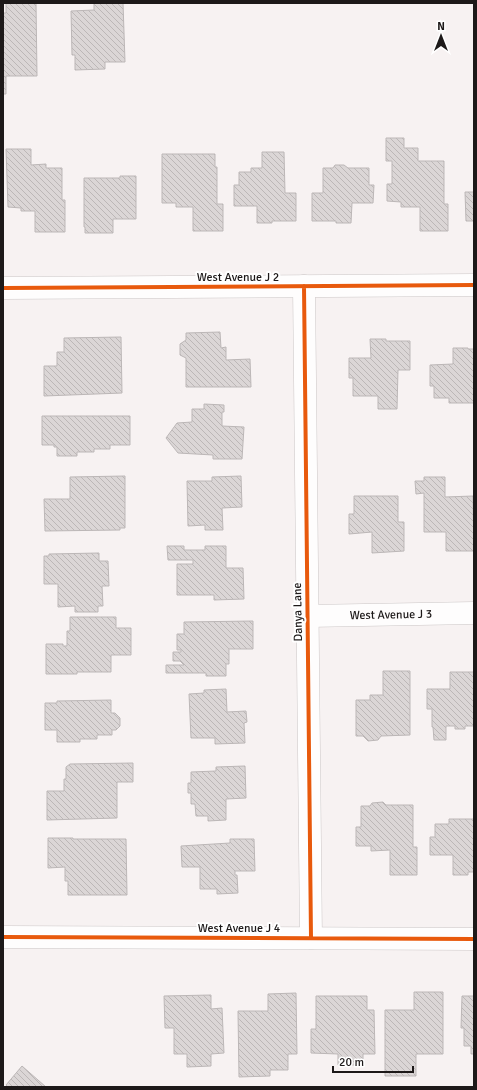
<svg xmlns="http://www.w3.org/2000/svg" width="477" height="1090" viewBox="0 0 477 1090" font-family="Signika,sans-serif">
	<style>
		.building { fill: url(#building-back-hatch); stroke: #bcb7b7 }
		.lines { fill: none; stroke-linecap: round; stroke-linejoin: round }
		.minor-casing { stroke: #ccc7c7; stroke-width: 23 }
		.minor { stroke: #fefdfd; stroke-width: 22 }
		.cycleway-casing { stroke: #fff; stroke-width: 6 }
		.cycleway { stroke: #e8590c; stroke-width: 4 }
		.labels { text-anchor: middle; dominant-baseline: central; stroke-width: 4; stroke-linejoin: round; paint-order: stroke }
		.street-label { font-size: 12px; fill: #1d1919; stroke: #fff }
	</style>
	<defs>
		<pattern id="building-back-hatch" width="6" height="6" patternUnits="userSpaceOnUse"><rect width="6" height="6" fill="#dbd6d6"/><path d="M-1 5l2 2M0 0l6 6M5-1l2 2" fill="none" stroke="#bcb7b7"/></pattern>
	</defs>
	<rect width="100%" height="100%" fill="#f7f2f2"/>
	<!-- building -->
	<path class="building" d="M6 3H36L37 76H6V94H3V13H6Z
		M94 3H123L125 62H105V69L75 70V55H72L71 11 94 10Z
		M386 138H404V148H418V161H444V204H448V231H420V207H401V202L387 201V184H392V161H386Z
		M6 149H31V165L46 164V168H62V200H65V232H35V211H21V208L8 207Z
		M262 152H284L285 193H296V221H272V223H257V206H234V185H239V172H251V168H262Z
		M162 154H215V167H217V204H223V231H193V207H176V203H162Z
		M335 165H344L348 168H369V185H374L373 203H352L351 223H336V221H312V193H323V168H333Z
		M120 176H136V219H113V233H85V227H84V178H120Z
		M465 192H474V221H466Z
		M220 332 221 348 226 347V360L250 359 251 387H186V358L180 355V344L186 340V333Z
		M121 337 122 393 44 396V366H57V352H64V338Z
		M370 339H386V341H410V370H398L397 409H378V396H353V378H349V358H371Z
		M453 348H468V349H474V403H449V398H434V386H430V365L453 364Z
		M204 404 224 405V412H222V426L244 427 242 459H213V455L178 453 166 438 177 423 192 422V409H204Z
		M42 416H130V445H110V449H94V452H77V456H57V447H54V445H42Z
		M125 476V528H120V530L45 531 44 499H70V477Z
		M241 476 242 507 222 508 223 530H205V525L188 526 187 481H212V477Z
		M424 477H445V497L473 496 474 551H446V532H424V493L416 494 415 481H424Z
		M354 496H398V522H404V551L372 553V532L349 534V514H354Z
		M167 546H184V550H205V546H226V568H243L244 599 214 600V595H177V564H193V560H168Z
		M99 553V561H108L109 586H102L103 606H98V612H75V606L58 607V584H44V556H49V554Z
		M70 617H116V628H131V655H111V672H77V674H46V644H63V646H67V631H70Z
		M253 621V649H229V664H226V676H206V673H166V665H184L180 661H173V652H181V650H177V634H184V622Z
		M383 671H410V735L381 736 378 740 368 741 363 736H356V700H370V695H383Z
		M450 672H474V726H465V729H455V726H446V740H434L433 727H432V709H427V689H450Z
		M226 689 227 712 246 711 247 722 244 723 245 743 215 744V738H191L189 694 204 693V690Z
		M111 700V713H115L120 718V726L116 730H112V735H97V739H80V742H57V730H45V703H57V701Z
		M133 763V782H117V818L47 820V791H64V779H66V767L70 764Z
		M245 766 246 798 226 799V820L208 821V816H196L195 804H191V793H188V783H191V772L216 771V767Z
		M383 802 386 805H413V847H417V875H390V850L371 851V846H356V827H361V806H370L372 803Z
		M449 819H474V872H468V875H453V855H430V837H435V824H449Z
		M48 838H73V839H126L127 895H68V881H65V867L48 868Z
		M230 839H254L255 871H235V875H237L238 893 217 894V889H200V867H182L181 846 230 843Z
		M414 992H443V1054H416V1076H385V1010H414Z
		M296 993 297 1054H288V1070H270V1076L239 1077 238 1011H268V994Z
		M211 995V1009L222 1008 224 1053 211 1054V1066L187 1067V1054H174V1028H165L164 996Z
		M316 996H367V1010H374L375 1054H363V1065H338V1054L311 1053V1029H316Z
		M462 996H474V1054H471V1046H464V1028H461Z
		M22 1066 46 1087H8L6 1085Z"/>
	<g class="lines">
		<defs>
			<g id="minor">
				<path d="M304 286 311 938"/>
				<path d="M3 288 474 285"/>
				<path id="s1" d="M308 616 474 613"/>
				<path d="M3 937 474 939"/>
			</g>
		</defs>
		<!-- minor casing -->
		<use href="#minor" class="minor-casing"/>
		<!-- minor -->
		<use href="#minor" class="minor"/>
		<defs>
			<path id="cycleway" d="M304 286 311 938
				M3 288 474 285
				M3 937 474 939"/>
		</defs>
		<!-- cycleway casing -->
		<use href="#cycleway" class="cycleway-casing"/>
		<!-- cycleway -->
		<use href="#cycleway" class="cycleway"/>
	</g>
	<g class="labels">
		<!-- street labels -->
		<g class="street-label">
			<text x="238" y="277">West Avenue J 2</text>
			<text transform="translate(298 612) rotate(-91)">Danya Lane</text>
			<text stroke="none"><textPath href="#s1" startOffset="83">West Avenue J 3</textPath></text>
			<text x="239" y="928">West Avenue J 4</text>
		</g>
	</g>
	<!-- border -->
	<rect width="477" height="1090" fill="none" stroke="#1d1919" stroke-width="8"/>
	<!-- north arrow -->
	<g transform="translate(441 36)" stroke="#ffffff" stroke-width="3" paint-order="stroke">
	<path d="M0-3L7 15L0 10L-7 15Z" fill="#1d1919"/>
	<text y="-6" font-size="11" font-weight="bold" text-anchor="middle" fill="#1d1919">N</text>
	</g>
	<!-- scale -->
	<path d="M333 1066v6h80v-6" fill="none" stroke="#1d1919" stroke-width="2"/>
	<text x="339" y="1066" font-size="12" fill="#1d1919" stroke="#ffffff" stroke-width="3" paint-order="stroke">20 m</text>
</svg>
